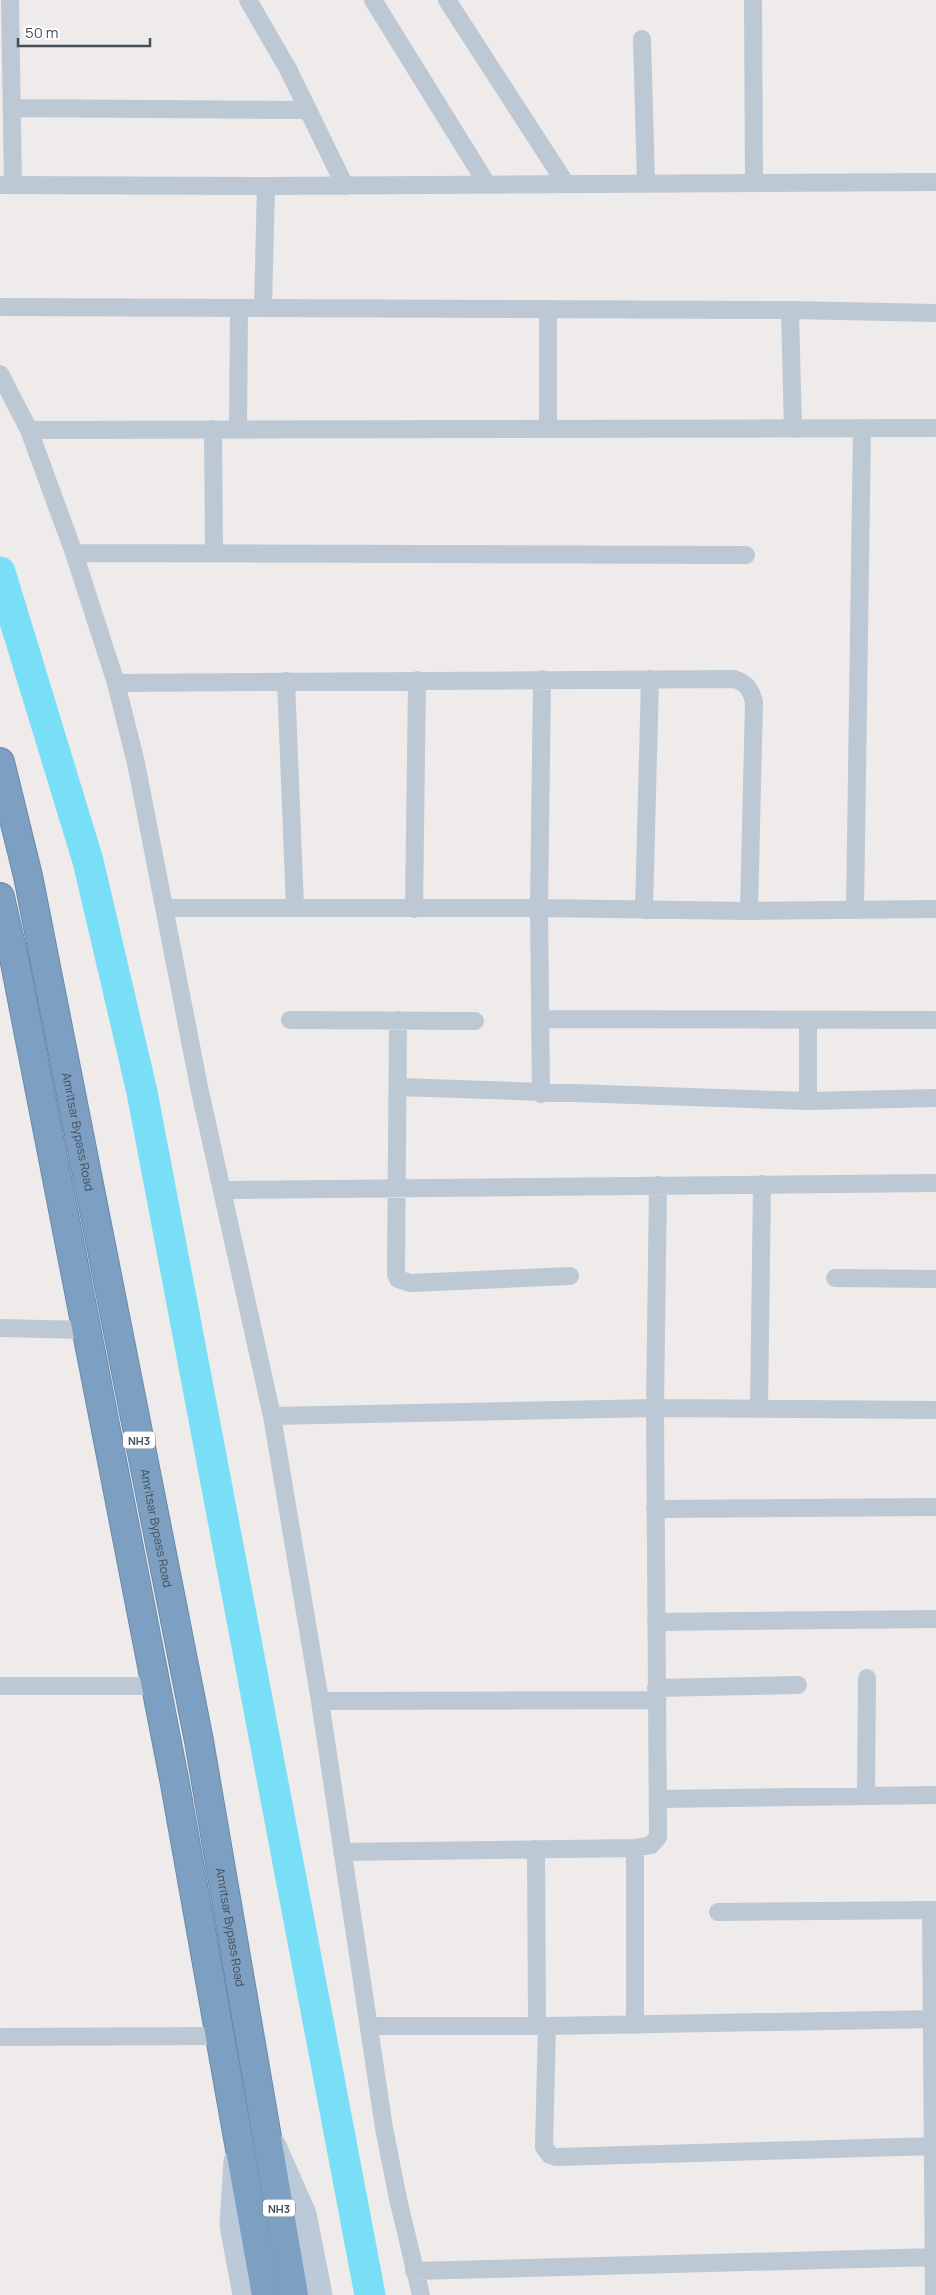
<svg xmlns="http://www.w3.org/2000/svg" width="936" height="2295" viewBox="0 0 936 2295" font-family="Manrope,sans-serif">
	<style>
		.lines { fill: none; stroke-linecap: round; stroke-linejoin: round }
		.river { stroke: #79dff6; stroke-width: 31 }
		.highway-casing { stroke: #678aad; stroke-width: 30 }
		.street { stroke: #bcc8d3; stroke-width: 18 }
		.secondary { stroke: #bbc9d8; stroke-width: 25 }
		.highway { stroke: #7c9fc2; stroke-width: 28 }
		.labels { text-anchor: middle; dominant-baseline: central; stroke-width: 4; stroke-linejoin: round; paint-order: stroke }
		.shield { fill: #fff; stroke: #7b848c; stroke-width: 1 }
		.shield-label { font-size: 11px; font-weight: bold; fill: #424f5b }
		.street-label { font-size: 12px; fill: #424f5b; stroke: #fff }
	</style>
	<rect width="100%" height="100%" fill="#efebeb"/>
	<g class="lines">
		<!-- river -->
		<path class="river" d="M0 572 88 861 142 1092 370 2295"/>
		<defs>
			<g id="highway">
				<path id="s1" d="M0 762 28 876 199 1741 294 2295"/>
				<path d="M0 897 15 963 175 1784 266 2295"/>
			</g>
		</defs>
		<!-- highway casing -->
		<use href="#highway" class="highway-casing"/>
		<!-- street -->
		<path class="street" d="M10 0 13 185
			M248 0 288 69 345 186
			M373 0 487 184
			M447 0 566 184
			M753 0 754 183
			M642 39 646 183
			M12 108 308 110
			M0 185 266 186 936 182
			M0 307 790 310 936 313
			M263 308 266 186
			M548 309V429
			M790 310 793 429
			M0 374 29 430 74 553 116 683 136 763 199 1087 272 1416 320 1701 384 2128 398 2199 421 2295
			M213 429 214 553
			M238 429 239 308
			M29 430 936 428
			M74 553 746 555
			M286 681 295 907
			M116 683 734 679C747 683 751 690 754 702L749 911
			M165 908H539L749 911 936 909
			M414 909 417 680
			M644 910 650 679
			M855 910 862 428
			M542 1019 936 1020
			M290 1020 475 1021
			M398 1020 396 1274 398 1279 410 1283 570 1276
			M808 1020V1101
			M399 1087 808 1101 936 1098
			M541 1094 539 908 542 679
			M222 1190 936 1183
			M835 1278 936 1279
			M0 1328 86 1330
			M759 1409 762 1184
			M272 1416 655 1408 936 1410
			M655 1509 936 1507
			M656 1622 936 1619
			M0 1686H155
			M656 1688 798 1685
			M320 1701 656 1700
			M866 1796 867 1678
			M658 1799 936 1795
			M635 1848V2025
			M536 1849 537 2026
			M342 1852 635 1848 651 1845 658 1837 655 1408 658 1185
			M931 1910 934 2295
			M718 1912 936 1910
			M369 2026H547L544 2147 550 2155 556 2157 936 2146
			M547 2026 936 2019
			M0 2037 219 2036
			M414 2271 934 2257"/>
		<!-- secondary -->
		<path class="secondary" d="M274 2146 304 2214 320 2295
			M236 2161 232 2225 245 2295"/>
		<!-- highway -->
		<use href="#highway" class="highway"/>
	</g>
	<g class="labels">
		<!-- shield labels -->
		<g class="shield">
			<rect x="123" y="1431.5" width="32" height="17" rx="4"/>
			<rect x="263" y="2199.5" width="32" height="17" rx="4"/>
		</g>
		<g class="shield-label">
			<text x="139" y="1440">NH3</text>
			<text x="279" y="2208">NH3</text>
		</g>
		<!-- street labels -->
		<g class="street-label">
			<text stroke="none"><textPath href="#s1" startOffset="378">Amritsar Bypass Road</textPath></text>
			<text stroke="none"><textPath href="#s1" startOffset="782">Amritsar Bypass Road</textPath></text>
			<text stroke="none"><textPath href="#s1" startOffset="1188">Amritsar Bypass Road</textPath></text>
		</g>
	</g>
	<!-- scale -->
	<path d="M18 38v8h132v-8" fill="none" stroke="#424f5b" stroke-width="2.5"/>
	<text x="25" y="38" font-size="15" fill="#424f5b" stroke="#ffffff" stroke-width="4" paint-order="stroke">50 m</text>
</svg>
